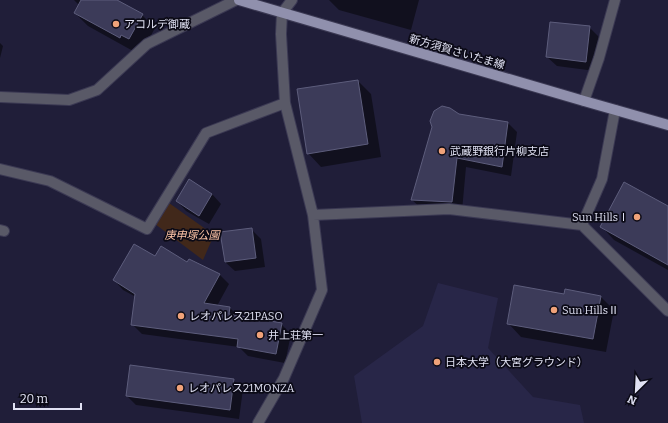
<svg xmlns="http://www.w3.org/2000/svg" width="668" height="423" viewBox="0 0 668 423" font-family="Bitter,'Noto Sans JP',serif">
	<style>
		.built { fill: #282648 }
		.green { fill: #41281a }
		.shadow { fill: #0007 }
		.building { fill: #3c3b59; stroke: #5d5d7c }
		.lines { fill: none; stroke-linecap: round; stroke-linejoin: round }
		.minor-casing { stroke: #3b3953; stroke-width: 12 }
		.major-casing { stroke: #3b3953; stroke-width: 12 }
		.minor { stroke: #595967; stroke-width: 10 }
		.major { stroke: #9090ad; stroke-width: 10 }
		.poi-dot { fill: #f0a279; stroke: #0b0a16; stroke-width: 1.5 }
		.labels { text-anchor: middle; dominant-baseline: central; stroke-width: 3.5; stroke-linejoin: round; paint-order: stroke }
		.poi-label { font-size: 11px; fill: #e0e1f3; stroke: #0b0a16; text-anchor: start }
		.street-label { font-size: 11px; fill: #e0e1f3; stroke: #0b0a16 }
		.park-label { font-size: 11px; font-style: italic; fill: #fec5a7; stroke: #0b0a16 }
	</style>
	<rect width="100%" height="100%" fill="#201e39"/>
	<!-- built -->
	<path class="built" d="M438 283 498 298 488 348 533 397 580 405 584 423H362L354 376 423 326Z"/>
	<!-- green -->
	<path class="green" d="M169 203 214 235 203 260 155 224Z"/>
	<!-- shadow -->
	<path class="shadow" d="M74 0H115L142 15 155 28 142 52 135 48 133 51 88 26 75 13 79 5Z
		M329 0H419L411 30 339 10Z
		M589 27 599 37 595 71 557 66 547 57Z
		M0 43 3 46 0 58Z
		M358 81 371 94 381 157 321 167 308 153Z
		M459 115 508 123 517 132 511 176 466 167 462 211 422 209 412 200Z
		M212 194 221 204 209 224 186 211 177 201Z
		M668 208V270L614 240 601 226Z
		M251 229 261 239 265 267 235 271 225 262Z
		M155 257 187 263 190 260 220 275 229 284 217 306 230 308 238 316 281 324 291 334 285 363 248 356 239 347 142 334 132 324 136 297 123 290 114 280Z
		M565 295 601 297 614 310 606 352 521 337 508 323Z
		M233 380 243 389 239 419 136 405 127 396Z"/>
	<!-- building -->
	<path class="building" d="M81 0H117L143 14 129 39 121 35 120 38 74 13Z
		M550 22 590 26 586 62 546 57Z
		M358 80 368 144 307 154 297 89Z
		M442 106 450 108 459 114 508 122 502 167 457 158 452 202 411 200 432 127 430 121 434 111Z
		M189 179 212 194 199 216 176 201Z
		M624 182 668 206V265L600 227Z
		M252 228 256 258 225 262 220 232Z
		M134 244 155 256 161 246 187 262 189 259 220 274 204 303 230 307 229 314 282 323 276 354 237 347 238 339 131 325 135 294 113 280Z
		M514 285 564 294 565 289 601 296 593 339 507 324Z
		M130 365 234 379 230 410 126 396Z"/>
	<g class="lines">
		<defs>
			<path id="minor" d="M0 97 69 100 97 90 147 44 236 0
				M584 101 599 58 615 0
				M0 169 50 181 147 229 206 133 285 103
				M313 215 449 209 582 225 668 311
				M582 225 602 179 615 110
				M0 230 4 231
				M258 423 284 378 322 290 313 215 285 103 281 34 282 13 292 0"/>
			<path id="major" d="M239 0 584 101 668 125"/>
		</defs>
		<!-- minor casing -->
		<use href="#minor" class="minor-casing"/>
		<!-- major casing -->
		<use href="#major" class="major-casing"/>
		<!-- minor -->
		<use href="#minor" class="minor"/>
		<!-- major -->
		<use href="#major" class="major"/>
	</g>
	<!-- markers -->
	<g class="poi-dot">
		<circle cx="116" cy="24" r="4"/>
		<circle cx="442" cy="151" r="4"/>
		<circle cx="637" cy="217" r="4"/>
		<circle cx="554" cy="310" r="4"/>
		<circle cx="181" cy="316" r="4"/>
		<circle cx="260" cy="335" r="4"/>
		<circle cx="437" cy="362" r="4"/>
		<circle cx="180" cy="388" r="4"/>
	</g>
	<g class="labels">
		<!-- poi labels -->
		<g class="poi-label">
			<text x="124" y="24">アコルデ御蔵</text>
			<text x="450" y="151">武蔵野銀行片柳支店</text>
			<text x="629" y="217" text-anchor="end">Sun HillsⅠ</text>
			<text x="562" y="310">Sun HillsⅡ</text>
			<text x="189" y="316">レオパレス21PASO</text>
			<text x="268" y="335">井上荘第一</text>
			<text x="445" y="362">日本大学（大宮グラウンド）</text>
			<text x="188" y="388">レオパレス21MONZA</text>
		</g>
		<!-- street labels -->
		<g class="street-label">
			<text transform="translate(457 52) rotate(16)">新方須賀さいたま線</text>
		</g>
		<!-- park labels -->
		<g class="park-label">
			<text x="192" y="235">庚申塚公園</text>
		</g>
	</g>
	<!-- north arrow -->
	<g transform="translate(636 391) rotate(204)" stroke="#0b0a16" stroke-width="3" paint-order="stroke">
	<path d="M0-3L7 15L0 10L-7 15Z" fill="#e0e1f3"/>
	<text y="-6" font-size="11" font-weight="bold" text-anchor="middle" fill="#e0e1f3">N</text>
	</g>
	<!-- scale -->
	<path d="M14 403v6h67v-6" fill="none" stroke="#e0e1f3" stroke-width="2"/>
	<text x="20" y="403" font-size="12" fill="#e0e1f3" stroke="#0b0a16" stroke-width="3" paint-order="stroke">20 m</text>
</svg>
